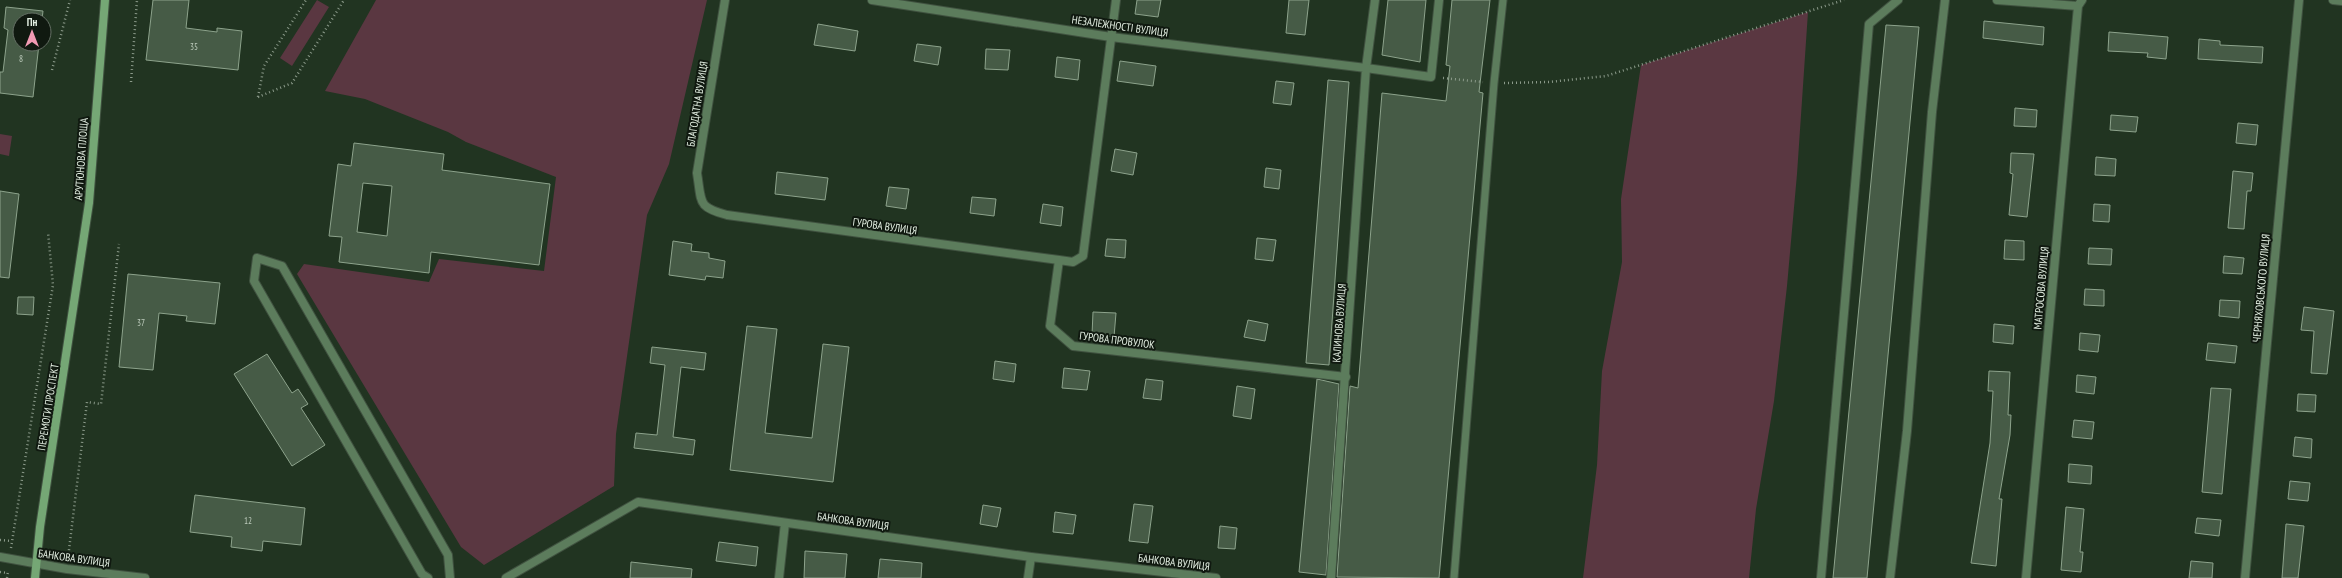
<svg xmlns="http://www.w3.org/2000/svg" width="2342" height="578" viewBox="0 0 2342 578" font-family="'PT Sans Narrow',sans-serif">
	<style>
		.green { fill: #5a3741 }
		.building { fill: #465b46; stroke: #8da38c; fill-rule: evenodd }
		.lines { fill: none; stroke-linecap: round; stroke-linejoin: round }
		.service-casing { stroke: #405240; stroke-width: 9 }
		.pedestrian-casing { stroke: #405240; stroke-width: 10 }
		.minor-casing { stroke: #405240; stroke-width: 10 }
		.tertiary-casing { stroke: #405240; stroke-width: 10 }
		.secondary-casing { stroke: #405240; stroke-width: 10 }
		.path { stroke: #8b9a8a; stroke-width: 2.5; stroke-dasharray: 1 3; stroke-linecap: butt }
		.service { stroke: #5c7c5c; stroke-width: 7 }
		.pedestrian { stroke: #5c7c5c; stroke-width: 8 }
		.minor { stroke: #5c7c5c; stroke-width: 8 }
		.tertiary { stroke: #5c7c5c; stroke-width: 8 }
		.secondary { stroke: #75a775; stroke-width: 8 }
		.labels { text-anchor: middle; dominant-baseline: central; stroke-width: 4; stroke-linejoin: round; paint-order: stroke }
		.number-label { font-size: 9px; fill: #bccabb }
		.street-label { font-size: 11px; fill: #e3efe2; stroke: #101910 }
	</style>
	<rect width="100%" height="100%" fill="#213421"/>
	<!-- green -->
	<path class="green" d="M317 0 329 7 292 66 280 58Z
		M376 0H707L669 164 647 215 616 434 614 486 484 565 461 547 297 274 304 264 429 282 439 259 544 271 556 177 466 142 448 132 365 99 325 91Z
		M1808 12 1797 174 1787 286 1774 401 1756 509 1749 578H1583L1597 465 1602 371 1622 262 1621 199 1641 65Z
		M0 134 12 136 9 156 0 154Z"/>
	<!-- building -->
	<path class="building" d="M153 0H189L186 28 217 32V28L242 31 238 70 146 60Z
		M1137 0H1161L1158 17 1135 14Z
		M1289 0H1309L1305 35 1286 33Z
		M1388 0H1426L1420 62 1382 55Z
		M1452 0H1490L1479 92 1483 93 1439 578 1337 577 1350 386 1358 388 1382 93 1446 101 1450 66 1446 65Z
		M6 7 43 11 42 20H20V44H39L33 97 0 93V72H3L8 30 4 28Z
		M1984 21 2044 27 2043 45 1983 38Z
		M818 24 858 31 855 51 814 45Z
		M1886 25 1919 27 1867 578H1833Z
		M2109 32 2168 37 2166 59 2147 57 2148 53 2108 51Z
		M2199 39 2220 41V45L2263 47 2262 63 2198 59Z
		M917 44 941 47 938 65 914 61Z
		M986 49 1010 50 1008 70 985 69Z
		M1057 57 1080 60 1078 80 1055 77Z
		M1120 61 1156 66 1153 86 1117 81Z
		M1328 80 1349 82 1329 365 1306 363Z
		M1276 81 1294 83 1291 105 1273 103Z
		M2015 108 2037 110 2036 127 2014 126Z
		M2111 115 2138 117 2136 132 2110 130Z
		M2238 123 2258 125 2256 145 2236 143Z
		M354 143 444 154 442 170 550 184 539 265 431 252 429 273 339 262 342 237 329 236 338 164 351 166ZM363 183 392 186 387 236 357 232Z
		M1115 149 1137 153 1133 175 1111 171Z
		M2011 153 2034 154 2027 217 2009 215 2013 174 2010 173Z
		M2096 157 2116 159 2115 176 2095 175Z
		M1266 168 1281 170 1279 189 1264 187Z
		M2233 171 2253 173 2251 191H2247L2244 229 2228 228Z
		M777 172 828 178 825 200 775 194Z
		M889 187 909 189 906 209 886 206Z
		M0 191 19 194 9 278 0 277Z
		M972 197 996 199 994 216 970 213Z
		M1043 204 1063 207 1061 226 1040 223Z
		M2094 204 2110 205 2109 222 2093 221Z
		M1257 238 1276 240 1273 261 1255 259Z
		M1107 239 1126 240 1125 258 1105 256Z
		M2005 240 2024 241V260L2004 259Z
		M673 241 692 244 691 251 709 253V258L725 261 723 278 706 276 705 280 669 275Z
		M2089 248 2112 249 2111 265 2088 264Z
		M2224 256 2244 258 2242 274 2223 273Z
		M128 274 220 283 215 324 186 321 187 316 159 313 153 370 119 367Z
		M2085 289 2104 290V306L2084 305Z
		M18 297H34L33 315 17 314Z
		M2220 300 2240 301 2239 318 2219 316Z
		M2304 307 2334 311 2327 374 2311 373 2314 331 2301 330Z
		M1093 312 1116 313 1114 337 1092 335Z
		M1248 320 1268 324 1265 341 1244 337Z
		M1994 324 2014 326 2013 344 1993 342Z
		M747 326 777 329 765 433 812 438 823 344 849 347 833 482 730 470Z
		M2080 333 2100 335 2098 352 2079 350Z
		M2208 343 2237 346 2235 363 2206 360Z
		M652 347 706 353 704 370 681 367 673 437 695 440 693 455 634 448 636 433 657 435 665 365 650 363Z
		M267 354 292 393 298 389 308 404 301 408 325 445 292 466 234 374Z
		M995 361 1016 364 1014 382 993 379Z
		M1064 368 1090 371 1087 390 1062 388Z
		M1989 371 2010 372 2008 415H2011L2010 435 1999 499H2002L1996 566 1971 563 1990 443 1993 391H1988Z
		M2077 375 2096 377 2094 394 2076 392Z
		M1146 379 1163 381 1161 400 1143 398Z
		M1317 379 1339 384 1326 575 1299 572Z
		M1237 386 1255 389 1251 419 1233 416Z
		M2211 388 2231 389 2222 494 2202 492Z
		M2298 394 2316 395 2315 412 2297 411Z
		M2074 420 2094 422 2092 439 2072 437Z
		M2295 437 2312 439 2311 458 2293 456Z
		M2069 464 2092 466 2091 484 2068 482Z
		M2290 481 2310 483 2308 501 2288 499Z
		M195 495 305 508 301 545 263 541 262 551 231 547 232 537 190 532Z
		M1134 504 1153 506 1148 543 1129 541Z
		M983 505 1001 508 997 527 980 524Z
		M2066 507 2084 509 2080 552H2083L2081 572 2061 570Z
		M1055 512 1076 515 1073 534 1053 532Z
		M2197 518 2221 520 2219 536 2195 533Z
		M2286 524 2304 526 2298 578H2282Z
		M1220 526 1237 528 1235 549 1218 548Z
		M719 542 758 547 756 566 716 561Z
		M805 551 847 554 845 578H804Z
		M880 559 922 563 921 578H878Z
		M2191 561 2213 563 2212 578H2189Z
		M631 562 692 569 691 578H630Z"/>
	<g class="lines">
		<defs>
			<path id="service" d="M1454 578 1494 83 1503 0"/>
			<path id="pedestrian" d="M428 578 422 574 254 281 257 258 282 266 448 555 450 578"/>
			<path id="minor" d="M725 0 697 173C702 203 697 207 727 215L1059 260
				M1116 0 1083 256 1073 262 1059 260 1050 326 1073 346 1346 377
				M1375 0 1366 68 1431 77 1439 0
				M1997 0 2078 6
				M2333 0 2342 1
				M779 578 785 523
				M1028 578 1031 557
				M1821 578 1869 24 1898 0
				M1890 578 1907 431 1932 112 1945 0
				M2026 578 2078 6 2082 0
				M2245 578 2299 0"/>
			<path id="tertiary" d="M872 0 1111 37 1366 68 1331 578
				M0 557 67 569 145 578
				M506 578 638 502 1031 557 1216 578"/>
			<path id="secondary" d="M35 578 40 527 89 203 105 0"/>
		</defs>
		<!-- service casing -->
		<use href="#service" class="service-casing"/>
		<!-- pedestrian casing -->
		<use href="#pedestrian" class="pedestrian-casing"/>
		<!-- minor casing -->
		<use href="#minor" class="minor-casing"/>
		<!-- tertiary casing -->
		<use href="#tertiary" class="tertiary-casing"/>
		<!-- secondary casing -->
		<use href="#secondary" class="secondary-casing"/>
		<!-- path -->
		<path class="path" d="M52 70 70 0
			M1443 78 1483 82
			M131 82 137 0
			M1504 83 1549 82 1606 76 1844 0
			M258 97 292 83 344 0
			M258 97 264 66 306 0
			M0 540 11 541
			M11 548 53 285 48 232
			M68 558 87 402 101 404 119 244
			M0 572 8 573
			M7 578 8 571"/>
		<!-- service -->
		<use href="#service" class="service"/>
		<!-- pedestrian -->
		<use href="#pedestrian" class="pedestrian"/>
		<!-- minor -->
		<use href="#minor" class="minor"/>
		<!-- tertiary -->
		<use href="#tertiary" class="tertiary"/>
		<!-- secondary -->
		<use href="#secondary" class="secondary"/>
	</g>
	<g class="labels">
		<!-- number labels -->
		<g class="number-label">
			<text x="194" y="46">35</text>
			<text x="21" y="58">8</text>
			<text x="141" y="322">37</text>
			<text x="248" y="520">12</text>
		</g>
		<!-- street labels -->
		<g class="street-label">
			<text transform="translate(1120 26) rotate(8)">НЕЗАЛЕЖНОСТІ ВУЛИЦЯ</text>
			<text transform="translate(697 104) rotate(-81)">БЛАГОДАТНА ВУЛИЦЯ</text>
			<text transform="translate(81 159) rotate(-86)">АРУТЮНОВА ПЛОЩА</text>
			<text transform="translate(885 226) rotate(8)">ГУРОВА ВУЛИЦЯ</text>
			<text transform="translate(2041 288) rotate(-85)">МАТРОСОВА ВУЛИЦЯ</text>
			<text transform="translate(2261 288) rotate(-85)">ЧЕРНЯХОВСЬКОГО ВУЛИЦЯ</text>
			<text transform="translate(1339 323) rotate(-86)">КАЛИНОВА ВУЛИЦЯ</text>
			<text transform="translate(1117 340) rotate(7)">ГУРОВА ПРОВУЛОК</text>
			<text transform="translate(48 407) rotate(-81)">ПЕРЕМОГИ ПРОСПЕКТ</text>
			<text transform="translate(853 521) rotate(8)">БАНКОВА ВУЛИЦЯ</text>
			<text transform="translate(74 558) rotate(8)">БАНКОВА ВУЛИЦЯ</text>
			<text transform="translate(1174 562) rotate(7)">БАНКОВА ВУЛИЦЯ</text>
		</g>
	</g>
	<!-- north arrow -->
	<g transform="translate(32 32)"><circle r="19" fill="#101910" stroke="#646f64"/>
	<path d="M0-3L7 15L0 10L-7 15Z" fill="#f19ab3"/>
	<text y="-6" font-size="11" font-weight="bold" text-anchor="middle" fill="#e3efe2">Пн</text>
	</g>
</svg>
